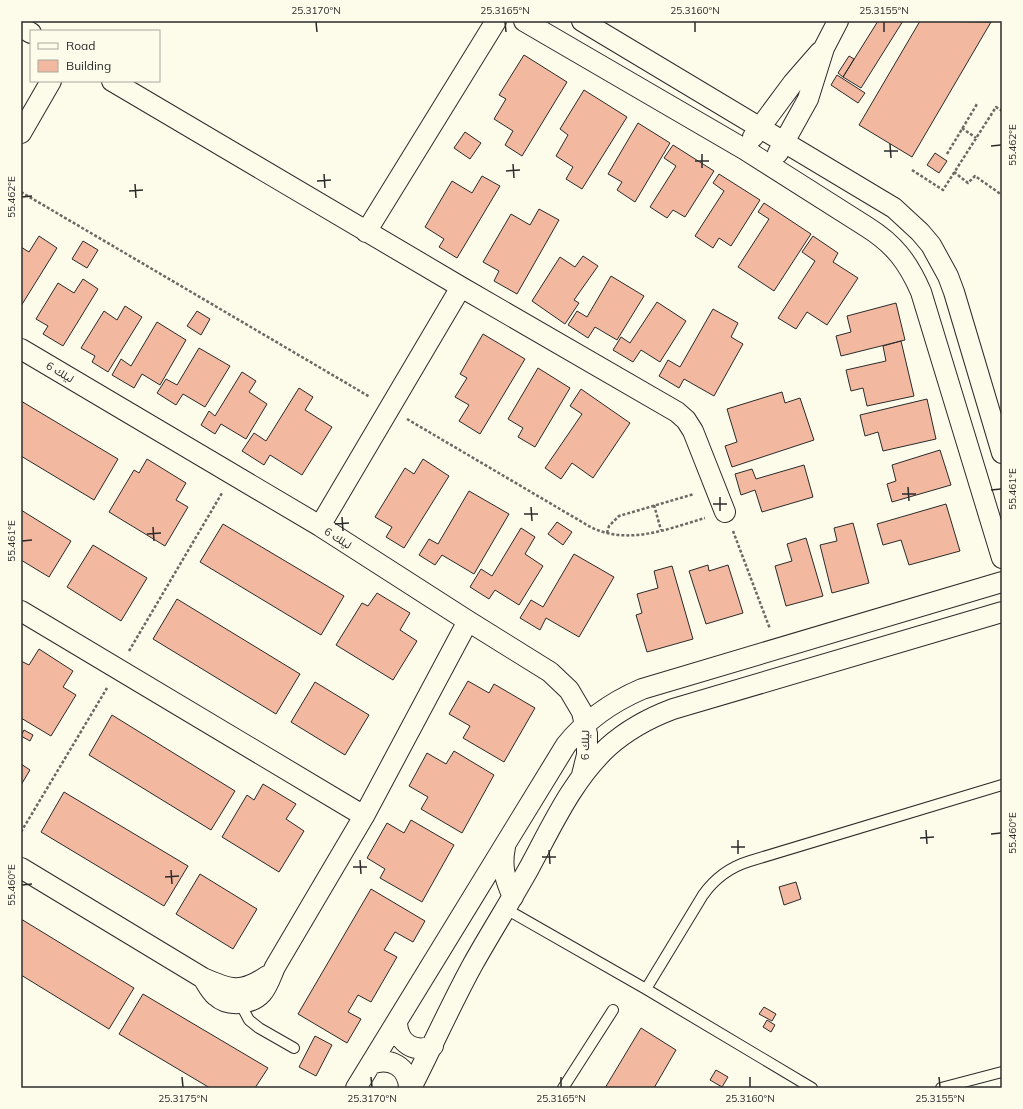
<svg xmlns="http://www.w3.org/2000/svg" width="1023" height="1109" viewBox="0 0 1023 1109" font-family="Mulish,Vazirmatn,sans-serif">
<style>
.building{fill:#f2b8a0;stroke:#2b2b2b}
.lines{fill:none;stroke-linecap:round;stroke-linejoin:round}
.service-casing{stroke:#2b2b2b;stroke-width:12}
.minor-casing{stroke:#2b2b2b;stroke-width:22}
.path{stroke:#6a6964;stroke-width:2.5;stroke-dasharray:3 2;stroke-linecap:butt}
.service{stroke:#fdfbea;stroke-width:10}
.minor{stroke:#fdfbea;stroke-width:20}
.ticks{fill:none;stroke:#2b2b2b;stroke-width:1.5}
.labels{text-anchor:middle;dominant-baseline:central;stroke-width:3;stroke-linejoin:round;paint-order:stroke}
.street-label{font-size:11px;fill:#2b2b2b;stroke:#fdfbea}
.neatline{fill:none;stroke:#2b2b2b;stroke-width:1.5}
.ticks-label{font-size:10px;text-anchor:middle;fill:#2b2b2b}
</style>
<rect width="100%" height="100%" fill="#fdfbea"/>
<!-- building -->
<path class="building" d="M878,21H903L861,88L843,77Z
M920,21L991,22L912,157L859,125Z
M524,55L567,82L522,156L505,145L513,131L494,119L506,99L499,95Z
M849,56L854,59L843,77L838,73Z
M837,75L865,93L858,103L831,85Z
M584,90L627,117L582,189L566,179L573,167L556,156L568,135L560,129Z
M638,123L670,143L635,202L617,190L622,182L608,174Z
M465,132L481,143L470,159L454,148Z
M673,145L714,171L685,217L673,210L667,218L650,207L676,166L664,158Z
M935,153L947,161L939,173L927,165Z
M719,174L760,200L731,246L719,238L713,248L695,236L724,191L713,183Z
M482,176L500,186L457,258L439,247L444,239L425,227L452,181L472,193Z
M764,203L811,234L774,291L738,267L769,219L758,212Z
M539,209L559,220L517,294L494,281L499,271L483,262L511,214L530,225Z
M39,236L57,248L21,306V247L29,252Z
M813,236L838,253L833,262L858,278L827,325L807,312L796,329L778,318L815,261L802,252Z
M83,241L98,250L87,268L72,259Z
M583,256L598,266L574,300L579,303L565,324L532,301L560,257L575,267Z
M611,276L644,296L617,340L595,327L588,338L568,325L577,311L587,317Z
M83,279L98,289L63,346L43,334L48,326L36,319L58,283L74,293Z
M657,302L686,321L660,362L641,350L633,362L613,350L621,337L630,343Z
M896,303L905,340L841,356L836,336L851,332L847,316Z
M125,306L142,317L108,372L92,362L95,356L81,348L104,311L117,320Z
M713,309L738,323L731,337L743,344L714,396L684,379L679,388L659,376L668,360L680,367Z
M197,311L210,319L201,335L187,326Z
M157,322L186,340L160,385L142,374L134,388L112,375L121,359L131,366Z
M483,334L525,359L480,434L459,421L469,405L455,397L467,378L460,374Z
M901,341L914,396L867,406L863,388L851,391L846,370L886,361L883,346Z
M199,348L230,366L205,407L183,394L176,405L157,393L166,379L177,385Z
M538,368L570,388L535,447L518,437L523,428L508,419Z
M242,372L256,381L249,392L267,404L246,439L221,424L215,434L201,425L209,411L215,416Z
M299,388L313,397L305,410L332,427L302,475L270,455L264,465L242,451L254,433L266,441Z
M581,389L630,423L593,478L572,463L561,479L545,468L582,414L570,406Z
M782,392L785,403L800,398L814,440L732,467L725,446L737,442L727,409Z
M927,399L936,439L883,451L878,432L865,436L860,415Z
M21,401L118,459L94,500L21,456Z
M940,450L951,485L892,502L887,484L896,481L892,465Z
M147,459L186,483L176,500L188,507L165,546L109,512L134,470L139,473Z
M423,459L449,476L404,548L386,537L392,527L375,517L405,468L414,474Z
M804,465L813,497L762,512L755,490L741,495L735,474L752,469L756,479Z
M469,491L509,514L474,574L442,555L435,565L419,555L429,539L438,544Z
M946,504L960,551L909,565L901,540L883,545L877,524Z
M21,510L71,541L49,577L21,560Z
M557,522L572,532L563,545L548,534Z
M853,523L869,583L832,593L820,545L837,541L834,528Z
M223,524L344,596L321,635L200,562Z
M521,528L535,537L525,554L543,566L519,605L495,590L489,599L470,587L481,569L492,576Z
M806,538L823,596L786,606L775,566L792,561L787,544Z
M93,545L147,578L121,621L67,587Z
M574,554L614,577L579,637L546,618L540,630L520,618L531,600L543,607Z
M708,565L709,571L728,565L743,613L706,624L689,571Z
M672,566L693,639L647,652L636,615L642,613L637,594L658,588L654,571Z
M377,593L410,613L400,630L417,641L393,680L336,645L362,603L368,606Z
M177,599L300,674L276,714L153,639Z
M39,649L73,671L63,687L76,695L51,736L21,718V661L29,665Z
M468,681L489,693L494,684L535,708L504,762L463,738L470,726L449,714Z
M315,682L369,715L345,755L291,722Z
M112,715L235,791L211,830L89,755Z
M24,730L33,735L30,741L21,736Z
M454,751L494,775L462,833L421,809L428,797L409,786L427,753L446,764Z
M21,764L30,770L21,785Z
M263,784L296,804L286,819L304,831L279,872L222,837L247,795L254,800Z
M64,792L188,866L164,906L41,832Z
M411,820L454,845L422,902L380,878L385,869L367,858L387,823L404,833Z
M200,874L257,909L233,949L176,914Z
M796,882L801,899L784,905L779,887Z
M371,889L425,921L413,942L395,932L384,950L397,957L371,1002L358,995L348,1012L361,1019L347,1043L298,1014Z
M21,919L134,988L109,1029L21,975Z
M143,994L268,1068L255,1088H210L119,1034Z
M764,1007L776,1014L772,1021L759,1014Z
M767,1020L775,1025L771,1032L763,1027Z
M641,1028L676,1050L654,1088H605Z
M315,1036L332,1045L316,1076L299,1067Z
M716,1070L728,1077L722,1087L710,1080Z"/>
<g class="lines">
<!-- service casing -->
<g class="service-casing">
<path id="service" d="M506,909L646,989L812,1088
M646,989L703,895C715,878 730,867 750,861L1002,785
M240,1003L249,1020L259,1028L294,1048
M563,1088L613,1010
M941,1088L1002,1072"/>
</g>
<!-- minor casing -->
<g class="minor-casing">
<path id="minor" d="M524,21L744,149L867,227C894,244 908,262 921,292L1002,558
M582,21L894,208L920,232L931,245L948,276L954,292L1002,453
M21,27L31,33
M112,81L461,287L677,412L686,420L693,431L725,512
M21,133L51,81
M753,137L793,83L820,52
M778,153L808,99L824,48L838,21
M366,232L496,21
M21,349L320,526L468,621L550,672L569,690L582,712L587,734V755L582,775
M320,526L461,287
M21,611L364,816
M505,847C501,867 505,879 513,897
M21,868L203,978C230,990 241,994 267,976
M203,978C207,984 210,991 216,996C228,1007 251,1005 262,993C268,986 271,976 275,967L364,816L468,621
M397,1024C399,1044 414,1053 433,1046
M371,1064C390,1057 408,1066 409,1088
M356,1088L566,745C586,720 612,702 642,689L1002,582
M411,1088C432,1047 451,1004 473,964C491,932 510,902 528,870C551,828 572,780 608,747C627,730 649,718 673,709L1002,612"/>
</g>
<!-- path -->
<path class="path" d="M962,128L976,138
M947,154L977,104
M912,170L943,190L996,107L1002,111
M954,172L968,183L975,176L1002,195
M21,192L370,397
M407,419L582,522C590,527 598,531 607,533C640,541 674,527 705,518
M654,505L661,530
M733,531L770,629
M607,533L609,526L619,516L694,494
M129,651L222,493
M21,832L107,688"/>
<!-- service -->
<use href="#service" class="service"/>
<!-- minor -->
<use href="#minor" class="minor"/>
</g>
<!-- ticks -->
<path class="ticks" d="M316,22L317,32M505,22L506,32M695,22V32M884,22V32M890,144L891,158M991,146L1001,145M884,151H898M702,154V168M695,161H709M513,164L514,178M506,171L520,170M324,174L325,188M317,181L331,180M135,184L136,198M129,191L143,190M22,197L32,196M908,487L909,501M991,490L1001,489M902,494H916M720,497V511M713,504H727M531,507L532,521M524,514H538M342,517L343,531M335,524L349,523M153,527L154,541M147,534L161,533M22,541L32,540M926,830L927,844M991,834L1001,833M920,838L934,837M738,840V854M731,847H745M549,850L550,864M542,857H556M360,860L361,874M353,867H367M171,870L172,884M165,877L179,876M22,885L32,884M182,1077L183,1087M371,1077L372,1087M561,1077V1087M750,1077V1087M939,1077L940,1087"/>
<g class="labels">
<!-- street labels -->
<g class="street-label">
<text transform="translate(60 372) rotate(31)">ليلك 6</text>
<text transform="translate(338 538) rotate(33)">ليلك 6</text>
<text transform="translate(585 745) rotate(-89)">ليلك 6</text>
</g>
</g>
<!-- border -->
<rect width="1023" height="1109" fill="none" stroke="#fdfbea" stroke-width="44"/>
<!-- legend -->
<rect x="30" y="30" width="130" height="52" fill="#fdfbea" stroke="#a9a89e"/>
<rect x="38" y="43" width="20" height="6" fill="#fdfbea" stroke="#a9a89e"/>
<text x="66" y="50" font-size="12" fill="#2b2b2b">Road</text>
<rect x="38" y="60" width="20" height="12" fill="#f2b8a0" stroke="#a9a89e"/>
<text x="66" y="70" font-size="12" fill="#2b2b2b">Building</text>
<rect x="22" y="22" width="979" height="1065" class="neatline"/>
<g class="ticks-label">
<text x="316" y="14">25.3170°N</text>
<text x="505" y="14">25.3165°N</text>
<text x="695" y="14">25.3160°N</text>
<text x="884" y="14">25.3155°N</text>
<text transform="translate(1012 145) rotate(-90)" y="4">55.462°E</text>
<text transform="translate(11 197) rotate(-90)" y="4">55.462°E</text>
<text transform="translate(1012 489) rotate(-90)" y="4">55.461°E</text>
<text transform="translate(11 541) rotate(-90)" y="4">55.461°E</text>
<text transform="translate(1012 833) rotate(-90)" y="4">55.460°E</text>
<text transform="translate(11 885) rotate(-90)" y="4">55.460°E</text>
<text x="183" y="1102">25.3175°N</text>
<text x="372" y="1102">25.3170°N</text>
<text x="561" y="1102">25.3165°N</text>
<text x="750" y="1102">25.3160°N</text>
<text x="940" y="1102">25.3155°N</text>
</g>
</svg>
